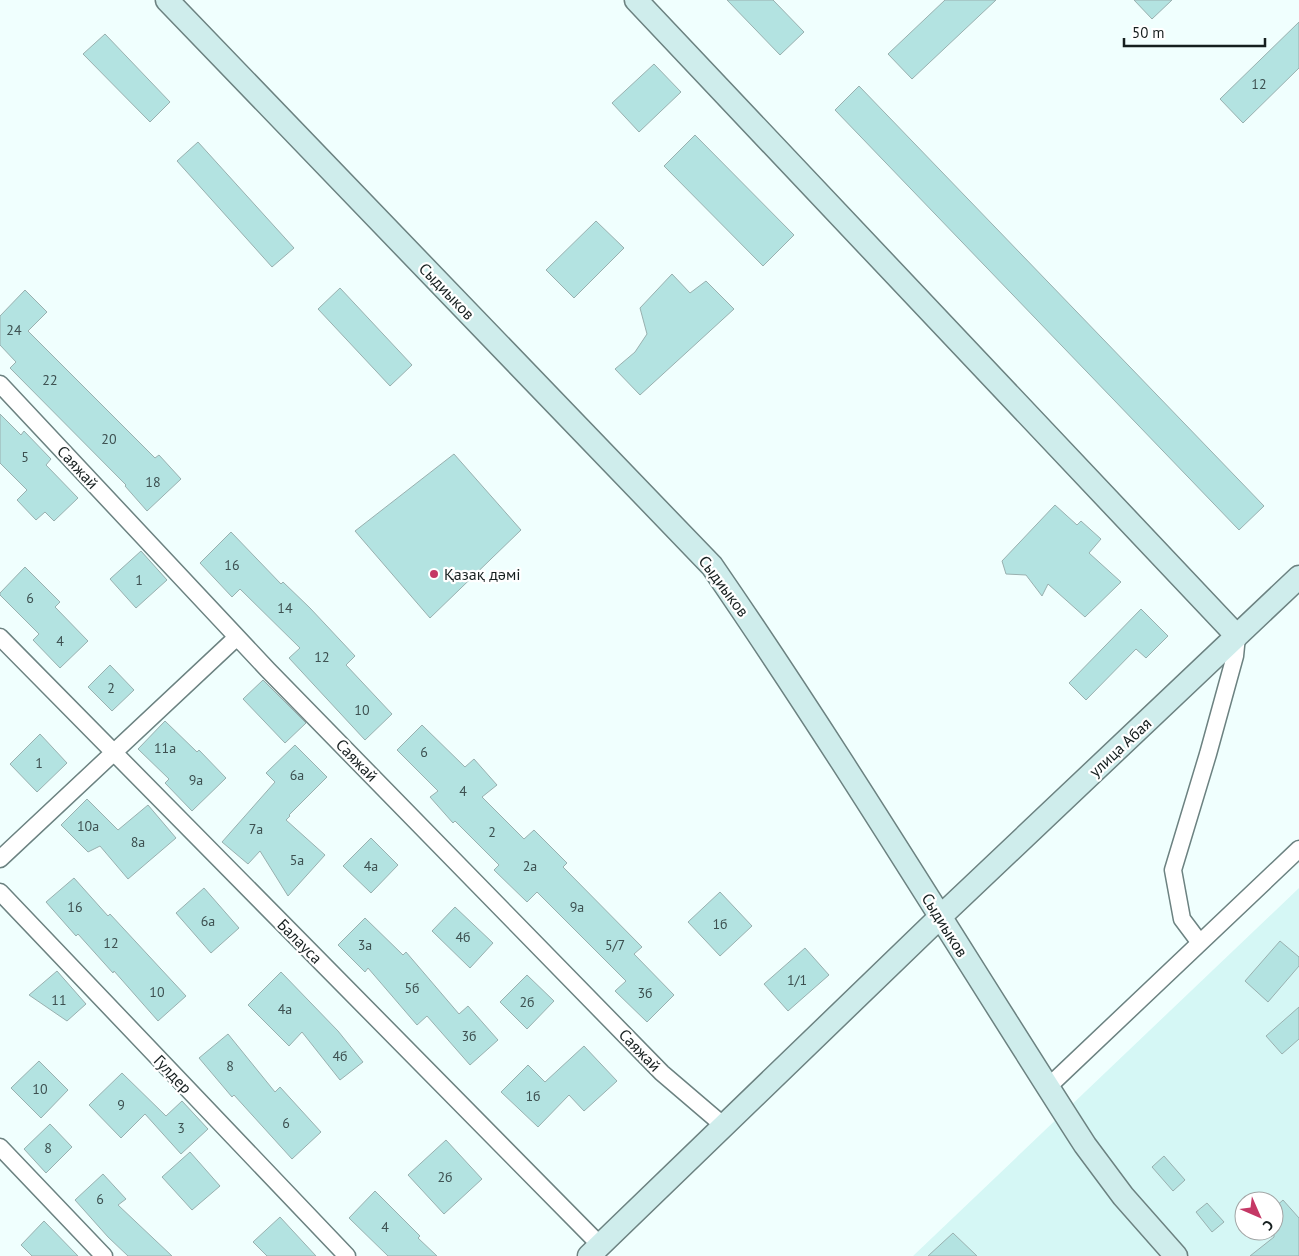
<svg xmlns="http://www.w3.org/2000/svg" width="1299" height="1256" viewBox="0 0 1299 1256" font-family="'PT Sans',sans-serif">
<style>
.built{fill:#d5f7f5;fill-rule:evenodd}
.building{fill:#b3e3e1;stroke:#99b0af}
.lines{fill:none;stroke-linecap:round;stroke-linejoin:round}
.street-casing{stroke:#6c8281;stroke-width:19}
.secondary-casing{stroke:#6c8281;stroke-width:25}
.street{stroke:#fff;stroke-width:16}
.secondary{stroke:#cfedec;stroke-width:22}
.poi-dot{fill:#c53865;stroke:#fff;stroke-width:2}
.labels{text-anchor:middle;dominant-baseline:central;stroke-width:4.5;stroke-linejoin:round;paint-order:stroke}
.number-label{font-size:14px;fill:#3d5050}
.street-label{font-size:16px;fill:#161f1f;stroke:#fff}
.poi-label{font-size:16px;fill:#161f1f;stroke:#fff;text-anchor:start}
</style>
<rect width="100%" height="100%" fill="#f0fffe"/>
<!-- built -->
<path class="built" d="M1299,888V1256H913ZM1244,1201H1274V1231H1244Z"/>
<!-- building -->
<path class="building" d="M727,0H773L804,32L780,55Z
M945,0H996L912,79L888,54Z
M1134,0H1172L1152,19Z
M1299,22V68L1243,123L1220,99Z
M105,34L170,102L150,122L83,54Z
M654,64L681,92L639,132L612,103Z
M859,86L1264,506L1239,530L835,110Z
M695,135L794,235L763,266L664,166Z
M198,142L294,248L272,267L177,161Z
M596,221L624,248L574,298L546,270Z
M672,274L690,293L706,281L734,309L640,395L615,369L635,352L647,334L640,308Z
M340,288L412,365L390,386L318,309Z
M25,290L47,312L28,331L155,458L159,455L181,479L147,511L125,486L126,485L10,368L16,362L0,345V316Z
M0,414L21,435L24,431L51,459L46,465L78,498L54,521L45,512L36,520L17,500L27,490L0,463Z
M454,454L521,530L430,618L355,531Z
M1055,505L1077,525L1081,521L1101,539L1089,553L1121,582L1085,617L1048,584L1042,596L1026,575L1006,574L1002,561Z
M231,532L281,584L283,582L310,608L355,656L346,665L392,714L365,740L289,658L300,648L240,589L232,597L200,563Z
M141,551L167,580L136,608L110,579Z
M25,567L60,602L55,607L88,641L60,668L33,640L39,634L0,595V593Z
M1141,609L1168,636L1146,658L1136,649L1086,700L1069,683Z
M110,665L134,690L112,711L88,687Z
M263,680L306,723L285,743L243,699Z
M165,721L197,752L199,750L226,778L192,811L165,783L169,779L138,749Z
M422,725L465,767L474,759L497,785L482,797L524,839L534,830L567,863L563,867L642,947L634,954L674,995L647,1022L615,991L626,981L537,892L527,902L494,870L499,865L455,821L453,823L430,797L438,791L397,750Z
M40,734L67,763L37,792L10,764Z
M295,745L327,777L289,815L290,816L286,820L325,855L288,896L260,851L248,864L222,842L275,782L266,773Z
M87,799L118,830L148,805L176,838L128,879L100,846L88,852L61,825Z
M371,838L398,865L371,893L343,866Z
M74,878L108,916L110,914L186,996L158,1021L114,971L113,973L78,934L76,936L46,902Z
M204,888L239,928L211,953L176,913Z
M720,892L752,926L720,956L688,922Z
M455,907L493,943L470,968L432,931Z
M365,918L403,955L406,952L459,1014L468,1006L498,1040L470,1065L427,1016L417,1025L368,968L365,972L338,945Z
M1280,941L1299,957V966L1268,1002L1245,981Z
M805,948L829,975L788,1011L764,984Z
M57,971L86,1004L67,1021L29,995Z
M281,972L338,1031L363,1062L340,1080L302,1032L289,1046L248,1005Z
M527,975L554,1001L527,1029L500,1002Z
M1299,1007V1039L1282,1054L1266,1036Z
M228,1034L275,1092L280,1087L321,1132L292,1159L234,1095L232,1097L199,1058Z
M584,1046L617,1081L584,1111L569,1095L538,1127L501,1092L528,1065L545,1082Z
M39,1061L68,1090L41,1118L11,1088Z
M122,1073L166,1116L182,1101L208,1129L181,1154L145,1114L121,1138L89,1105Z
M50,1124L72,1147L46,1173L24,1149Z
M446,1140L482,1179L444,1214L408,1175Z
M190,1152L220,1186L192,1210L162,1177Z
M1164,1156L1185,1180L1173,1191L1152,1167Z
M103,1174L126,1199L118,1205L172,1256H128L108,1237L75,1200Z
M375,1191L420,1236L418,1238L437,1256H388L349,1218Z
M1283,1200L1299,1218V1256H1250L1274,1237V1208Z
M1207,1203L1224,1222L1212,1232L1196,1212Z
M280,1217L316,1256H267L253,1242Z
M44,1221L78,1256H32L21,1245Z
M953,1233L977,1256H928Z"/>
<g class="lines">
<!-- street casing -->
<g class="street-casing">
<path id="street" d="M0,384L268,670L662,1073L724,1126
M0,637L600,1245
M0,859L237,637
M0,892L347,1256
M1200,943L1182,919L1173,870L1208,754L1235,656L1237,636
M1048,1087L1299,849
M0,1147L104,1256"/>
</g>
<!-- secondary casing -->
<g class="secondary-casing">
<path id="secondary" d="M167,0L712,566C842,755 961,952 1085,1145L1123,1196L1176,1256
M636,0L1237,636
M589,1256L940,917L1299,577"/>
</g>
<!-- street -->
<use href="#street" class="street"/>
<!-- secondary -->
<use href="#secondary" class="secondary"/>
</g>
<!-- markers -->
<circle class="poi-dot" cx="434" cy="574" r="5"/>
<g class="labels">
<!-- number labels -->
<g class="number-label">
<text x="1259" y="84">12</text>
<text x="14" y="330">24</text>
<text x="50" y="380">22</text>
<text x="109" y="439">20</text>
<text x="25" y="457">5</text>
<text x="153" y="482">18</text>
<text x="232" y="565">16</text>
<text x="139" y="580">1</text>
<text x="30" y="598">6</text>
<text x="285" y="608">14</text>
<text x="60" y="641">4</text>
<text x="322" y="657">12</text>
<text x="111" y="688">2</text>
<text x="362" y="710">10</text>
<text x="165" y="748">11а</text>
<text x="424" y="752">6</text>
<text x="39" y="763">1</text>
<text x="297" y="775">6а</text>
<text x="196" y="780">9а</text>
<text x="463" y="791">4</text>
<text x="88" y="826">10а</text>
<text x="256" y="829">7а</text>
<text x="492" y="832">2</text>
<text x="138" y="842">8а</text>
<text x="297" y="860">5а</text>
<text x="371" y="866">4а</text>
<text x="530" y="866">2а</text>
<text x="75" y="907">16</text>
<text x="577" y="907">9а</text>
<text x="208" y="921">6а</text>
<text x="720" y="924">1б</text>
<text x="463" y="937">4б</text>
<text x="111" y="943">12</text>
<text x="365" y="945">3а</text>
<text x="615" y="945">5/7</text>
<text x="797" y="980">1/1</text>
<text x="412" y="988">5б</text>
<text x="157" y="992">10</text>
<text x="645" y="993">3б</text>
<text x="59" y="1000">11</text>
<text x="527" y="1002">2б</text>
<text x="285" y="1009">4а</text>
<text x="469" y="1036">3б</text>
<text x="340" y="1056">4б</text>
<text x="230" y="1066">8</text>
<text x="40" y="1089">10</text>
<text x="533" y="1096">1б</text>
<text x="121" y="1105">9</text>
<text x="286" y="1123">6</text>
<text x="181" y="1128">3</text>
<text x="48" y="1148">8</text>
<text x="445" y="1177">2б</text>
<text x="100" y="1199">6</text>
<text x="385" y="1227">4</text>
</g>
<!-- street labels -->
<g class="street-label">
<text transform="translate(447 291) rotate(46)">Сыдиыков</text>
<text transform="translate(78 467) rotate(47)">Саяжай</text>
<text transform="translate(724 586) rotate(53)">Сыдиыков</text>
<text transform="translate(1120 747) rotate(-43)">улица Абая</text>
<text transform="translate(357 760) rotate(46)">Саяжай</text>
<text transform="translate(945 925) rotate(58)">Сыдиыков</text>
<text transform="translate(300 941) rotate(45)">Балауса</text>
<text transform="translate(640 1050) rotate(46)">Саяжай</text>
<text transform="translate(173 1074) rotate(46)">Гулдер</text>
</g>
<!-- poi labels -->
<g class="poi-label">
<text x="444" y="574">Қазақ дәмі</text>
</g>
</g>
<!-- north arrow -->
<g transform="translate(1259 1216) rotate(135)"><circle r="24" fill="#ffffff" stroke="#a2a5a5"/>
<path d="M0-4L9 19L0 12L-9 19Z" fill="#c53865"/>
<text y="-8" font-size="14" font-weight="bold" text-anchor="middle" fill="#161f1f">С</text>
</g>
<!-- scale -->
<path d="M1124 38v8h141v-8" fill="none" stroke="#161f1f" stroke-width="2.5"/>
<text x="1132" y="38" font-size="15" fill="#161f1f" stroke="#ffffff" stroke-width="4" paint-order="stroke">50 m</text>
</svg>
